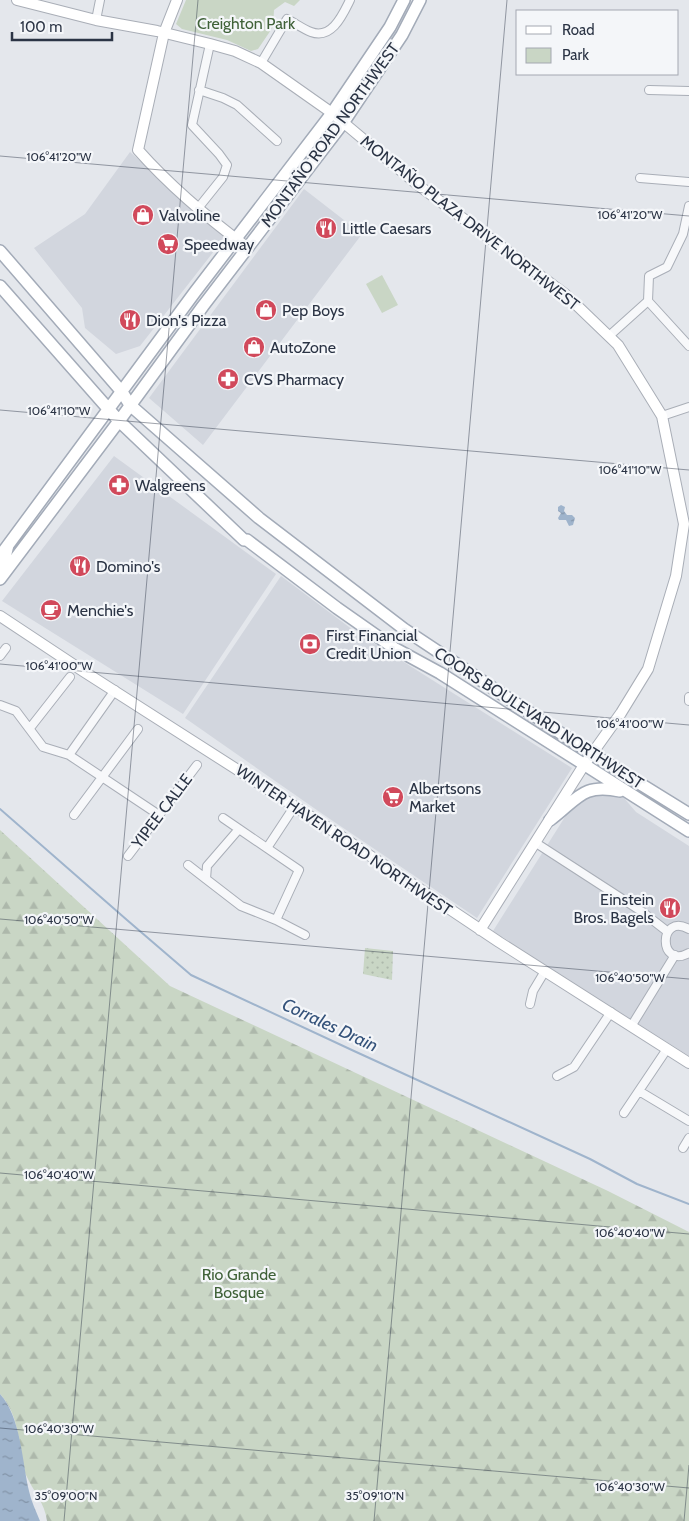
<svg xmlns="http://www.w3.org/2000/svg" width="689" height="1521" viewBox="0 0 689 1521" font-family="Cabin,sans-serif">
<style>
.built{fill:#d2d6de}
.grass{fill:url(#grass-dots)}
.forest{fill:url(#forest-firs)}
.park{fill:#c9d6c5}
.water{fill:url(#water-ripples)}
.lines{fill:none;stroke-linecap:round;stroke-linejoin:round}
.stream{stroke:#9fb4cc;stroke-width:2}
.street-casing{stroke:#a9aeb7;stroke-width:10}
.secondary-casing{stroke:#a9aeb7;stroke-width:12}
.primary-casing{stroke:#a3abb8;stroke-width:14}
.street{stroke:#f7f8fa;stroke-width:8}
.secondary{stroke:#fff;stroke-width:10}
.primary{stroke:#fff;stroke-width:11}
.ticks{fill:none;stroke:#2b3445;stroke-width:1;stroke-opacity:0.45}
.labels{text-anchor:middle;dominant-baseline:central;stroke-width:4.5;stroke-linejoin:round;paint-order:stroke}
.park-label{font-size:16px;fill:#3f6138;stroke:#f4f6f9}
.street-label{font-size:16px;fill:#2b3445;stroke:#f4f6f9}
.poi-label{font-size:16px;fill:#2b3445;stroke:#f4f6f9;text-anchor:start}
.water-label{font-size:18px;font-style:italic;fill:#34527a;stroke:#f4f6f9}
.ticks-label{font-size:12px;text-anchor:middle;fill:#2b3445;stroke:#f4f6f9;stroke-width:4.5;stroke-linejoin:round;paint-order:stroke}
</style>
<defs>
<pattern id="grass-dots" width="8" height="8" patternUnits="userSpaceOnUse" patternTransform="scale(1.25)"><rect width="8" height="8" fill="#c9d6c5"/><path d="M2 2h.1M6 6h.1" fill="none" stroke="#adb8ab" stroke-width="1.8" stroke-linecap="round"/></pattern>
<pattern id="forest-firs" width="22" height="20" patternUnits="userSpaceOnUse" patternTransform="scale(1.25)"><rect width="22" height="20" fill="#c9d6c5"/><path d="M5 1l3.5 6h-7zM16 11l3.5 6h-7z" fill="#adb8ab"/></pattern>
<pattern id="water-ripples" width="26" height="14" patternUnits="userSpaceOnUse" patternTransform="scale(1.25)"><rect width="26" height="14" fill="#9fb4cc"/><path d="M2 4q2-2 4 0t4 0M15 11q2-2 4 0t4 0" fill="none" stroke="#8293a7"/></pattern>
</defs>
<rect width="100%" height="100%" fill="#e4e7ec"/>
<!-- built -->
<path class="built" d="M130,152L225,237L140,346L116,354L85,328L82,308L34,248L85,214Z
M304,189L362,234L203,445L149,398Z
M114,456L276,574L183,714L2,601Z
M281,576L353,630L572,768L477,918L324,815L185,718Z
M612,792L624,798L636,812L689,846V1056L493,931L575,801L583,796Z"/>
<!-- grass -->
<path class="grass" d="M365,948L393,951L392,980L363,974Z"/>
<!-- forest -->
<path class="forest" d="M0,830L170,986L608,1191L689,1232V1521H47C45,1503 33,1491 26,1475C23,1470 23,1462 22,1456C18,1434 16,1411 0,1394Z"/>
<!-- park -->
<path class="park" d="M186,0H300L294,6L285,2L274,10L273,27L258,49L251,51L227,40L182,29L176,24Z
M382,275L398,305L382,313L366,284Z"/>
<!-- water -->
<path class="water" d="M561,505L565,507L564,511L567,515H572L575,518L573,525L569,526L566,520H559L558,518L561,513L558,511V507Z
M0,1394C21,1417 22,1461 29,1491C31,1501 36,1511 40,1521H0Z"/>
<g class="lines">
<!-- stream -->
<path class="stream" d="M0,809L127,920L191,975L354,1051L590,1159L637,1184L689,1204"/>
<!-- street casing -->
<g class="street-casing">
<path id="street" d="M96,20L100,0
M261,63L287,19C295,23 303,29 311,32C332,40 343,14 350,0
M199,90L223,98L237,105L277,141
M649,90L689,91
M640,178L689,182
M199,207L223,177L227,165L219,154L192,125L210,44
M648,301L689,346
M609,336L648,301L649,276L667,267L683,234L689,206
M662,416L689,407
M0,656L6,648
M689,697V701
M0,705L16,711L43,747L69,755L159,815
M30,728L70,677
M69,755L115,690
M74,815L138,729
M223,818L299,870L276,920L241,906L206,879L207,866L239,829
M536,843L641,911L668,932
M267,848L294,807
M128,856L197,765
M188,865L206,879
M276,920L305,935
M689,929C658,912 658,970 689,953
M530,1004L533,991L545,971
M632,1025L675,955
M557,1076L574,1067L611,1012
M639,1091L689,1121
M624,1113L667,1049
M683,1148L689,1138"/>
</g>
<!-- secondary casing -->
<g class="secondary-casing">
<path id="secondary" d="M17,0L96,20L157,31L210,44L235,51L261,63L332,113L418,185L565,294L618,345L662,416L684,524L676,576L648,669L621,713L584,765L480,930
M177,0L164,33L138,150C170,186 209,219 248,248
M0,566L5,560L8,547
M0,616L83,671L330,829L499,942L689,1063"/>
</g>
<!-- primary casing -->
<g class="primary-casing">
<path id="primary" d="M0,251L122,392L130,405L259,518L404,629L592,754L689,814
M0,286L119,421L244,540H247L337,608L394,648L440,673L689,831
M0,556L195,292L332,113L390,27L404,0
M0,579L119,421L203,306L343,123L402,35L420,0
M550,820C578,799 582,783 620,791"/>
</g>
<!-- street -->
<use href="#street" class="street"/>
<!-- secondary -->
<use href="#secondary" class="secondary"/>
<!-- primary -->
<use href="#primary" class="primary"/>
</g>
<!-- ticks -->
<path class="ticks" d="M0,156L689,216M0,410L689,470M0,664L689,725M0,919L689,979M0,1173L689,1234M0,1428L689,1488M64,1521L198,0M374,1521L507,0M684,1521L689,1465"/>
<!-- icons -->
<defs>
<g id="shop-disc" transform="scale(1.125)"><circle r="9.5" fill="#d1495b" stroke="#f4f6f9"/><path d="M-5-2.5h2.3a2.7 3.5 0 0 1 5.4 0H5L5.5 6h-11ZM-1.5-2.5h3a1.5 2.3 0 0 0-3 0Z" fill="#fff"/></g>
<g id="restaurant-disc" transform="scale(1.125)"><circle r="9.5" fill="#d1495b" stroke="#f4f6f9"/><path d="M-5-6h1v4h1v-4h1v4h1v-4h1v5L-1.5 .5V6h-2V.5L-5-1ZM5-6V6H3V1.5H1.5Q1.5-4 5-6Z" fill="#fff"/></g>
<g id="supermarket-disc" transform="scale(1.125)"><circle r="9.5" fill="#d1495b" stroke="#f4f6f9"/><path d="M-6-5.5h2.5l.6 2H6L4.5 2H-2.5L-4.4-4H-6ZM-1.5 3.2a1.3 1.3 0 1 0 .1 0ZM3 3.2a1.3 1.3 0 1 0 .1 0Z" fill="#fff"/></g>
<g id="pharmacy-disc" transform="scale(1.125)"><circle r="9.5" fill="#d1495b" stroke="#f4f6f9"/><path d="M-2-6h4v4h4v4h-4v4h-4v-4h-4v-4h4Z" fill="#fff"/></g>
<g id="cafe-disc" transform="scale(1.125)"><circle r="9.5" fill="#d1495b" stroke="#f4f6f9"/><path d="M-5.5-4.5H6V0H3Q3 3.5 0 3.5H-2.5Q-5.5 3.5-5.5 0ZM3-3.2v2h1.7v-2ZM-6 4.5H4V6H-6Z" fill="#fff"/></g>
<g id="bank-disc" transform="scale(1.125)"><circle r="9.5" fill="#d1495b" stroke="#f4f6f9"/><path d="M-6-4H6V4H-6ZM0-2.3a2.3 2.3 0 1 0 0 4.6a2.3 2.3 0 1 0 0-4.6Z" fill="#fff"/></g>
</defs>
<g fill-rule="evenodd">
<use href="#shop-disc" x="143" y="215"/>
<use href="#restaurant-disc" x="326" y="228"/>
<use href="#supermarket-disc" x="168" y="244"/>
<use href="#shop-disc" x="266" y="310"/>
<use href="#restaurant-disc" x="130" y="320"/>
<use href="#shop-disc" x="254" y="347"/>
<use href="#pharmacy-disc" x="228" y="379"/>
<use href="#pharmacy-disc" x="119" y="485"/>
<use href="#restaurant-disc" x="80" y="566"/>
<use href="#cafe-disc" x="51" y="610"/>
<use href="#bank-disc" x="310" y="644"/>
<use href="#supermarket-disc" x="393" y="797"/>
<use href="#restaurant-disc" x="670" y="908"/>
</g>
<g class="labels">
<!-- park labels -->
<g class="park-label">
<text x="246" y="23">Creighton Park</text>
<text x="239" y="1274">Rio Grande<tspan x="239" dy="18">Bosque</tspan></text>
</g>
<!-- street labels -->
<g class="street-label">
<text transform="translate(330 135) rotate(-54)">MONTAÑO ROAD NORTHWEST</text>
<text transform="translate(470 223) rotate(38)">MONTAÑO PLAZA DRIVE NORTHWEST</text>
<text transform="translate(539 718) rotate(33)">COORS BOULEVARD NORTHWEST</text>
<text transform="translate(162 811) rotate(-53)">YIPEE CALLE</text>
<text transform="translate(344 840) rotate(34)">WINTER HAVEN ROAD NORTHWEST</text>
</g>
<!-- poi labels -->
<g class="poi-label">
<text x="159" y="215">Valvoline</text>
<text x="342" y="228">Little Caesars</text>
<text x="184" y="244">Speedway</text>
<text x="282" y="310">Pep Boys</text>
<text x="146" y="320">Dion's Pizza</text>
<text x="270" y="347">AutoZone</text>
<text x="244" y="379">CVS Pharmacy</text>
<text x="135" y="485">Walgreens</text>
<text x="96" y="566">Domino's</text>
<text x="67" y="610">Menchie's</text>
<text x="326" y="635">First Financial<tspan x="326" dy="18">Credit Union</tspan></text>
<text x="409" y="788">Albertsons<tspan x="409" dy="18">Market</tspan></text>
<text x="654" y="899" text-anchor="end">Einstein<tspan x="654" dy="18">Bros. Bagels</tspan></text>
</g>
<!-- water labels -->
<g class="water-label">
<text transform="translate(330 1025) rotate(25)">Corrales Drain</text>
</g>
</g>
<g class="ticks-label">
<text x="59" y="161">106°41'20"W</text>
<text x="630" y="219">106°41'20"W</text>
<text x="59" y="415">106°41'10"W</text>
<text x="630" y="474">106°41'10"W</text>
<text x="59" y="670">106°41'00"W</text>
<text x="630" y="728">106°41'00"W</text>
<text x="59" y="924">106°40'50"W</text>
<text x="630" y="982">106°40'50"W</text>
<text x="59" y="1179">106°40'40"W</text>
<text x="630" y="1237">106°40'40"W</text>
<text x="59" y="1433">106°40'30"W</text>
<text x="630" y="1491">106°40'30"W</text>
<text x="66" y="1500">35°09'00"N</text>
<text x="375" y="1500">35°09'10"N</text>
</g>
<!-- legend -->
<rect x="516" y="10" width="162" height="65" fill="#f4f6f9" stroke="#a4a8b1"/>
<rect x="526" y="26" width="25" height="8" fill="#ffffff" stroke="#a4a8b1"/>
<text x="562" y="35" font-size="15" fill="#2b3445">Road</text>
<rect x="526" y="48" width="25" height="15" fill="#c9d6c5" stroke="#a4a8b1"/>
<text x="562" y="60" font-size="15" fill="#2b3445">Park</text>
<!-- scale -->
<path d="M12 32v8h100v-8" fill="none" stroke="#2b3445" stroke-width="2.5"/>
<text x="20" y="32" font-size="15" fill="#2b3445" stroke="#f4f6f9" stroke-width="4" paint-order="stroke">100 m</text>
</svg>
